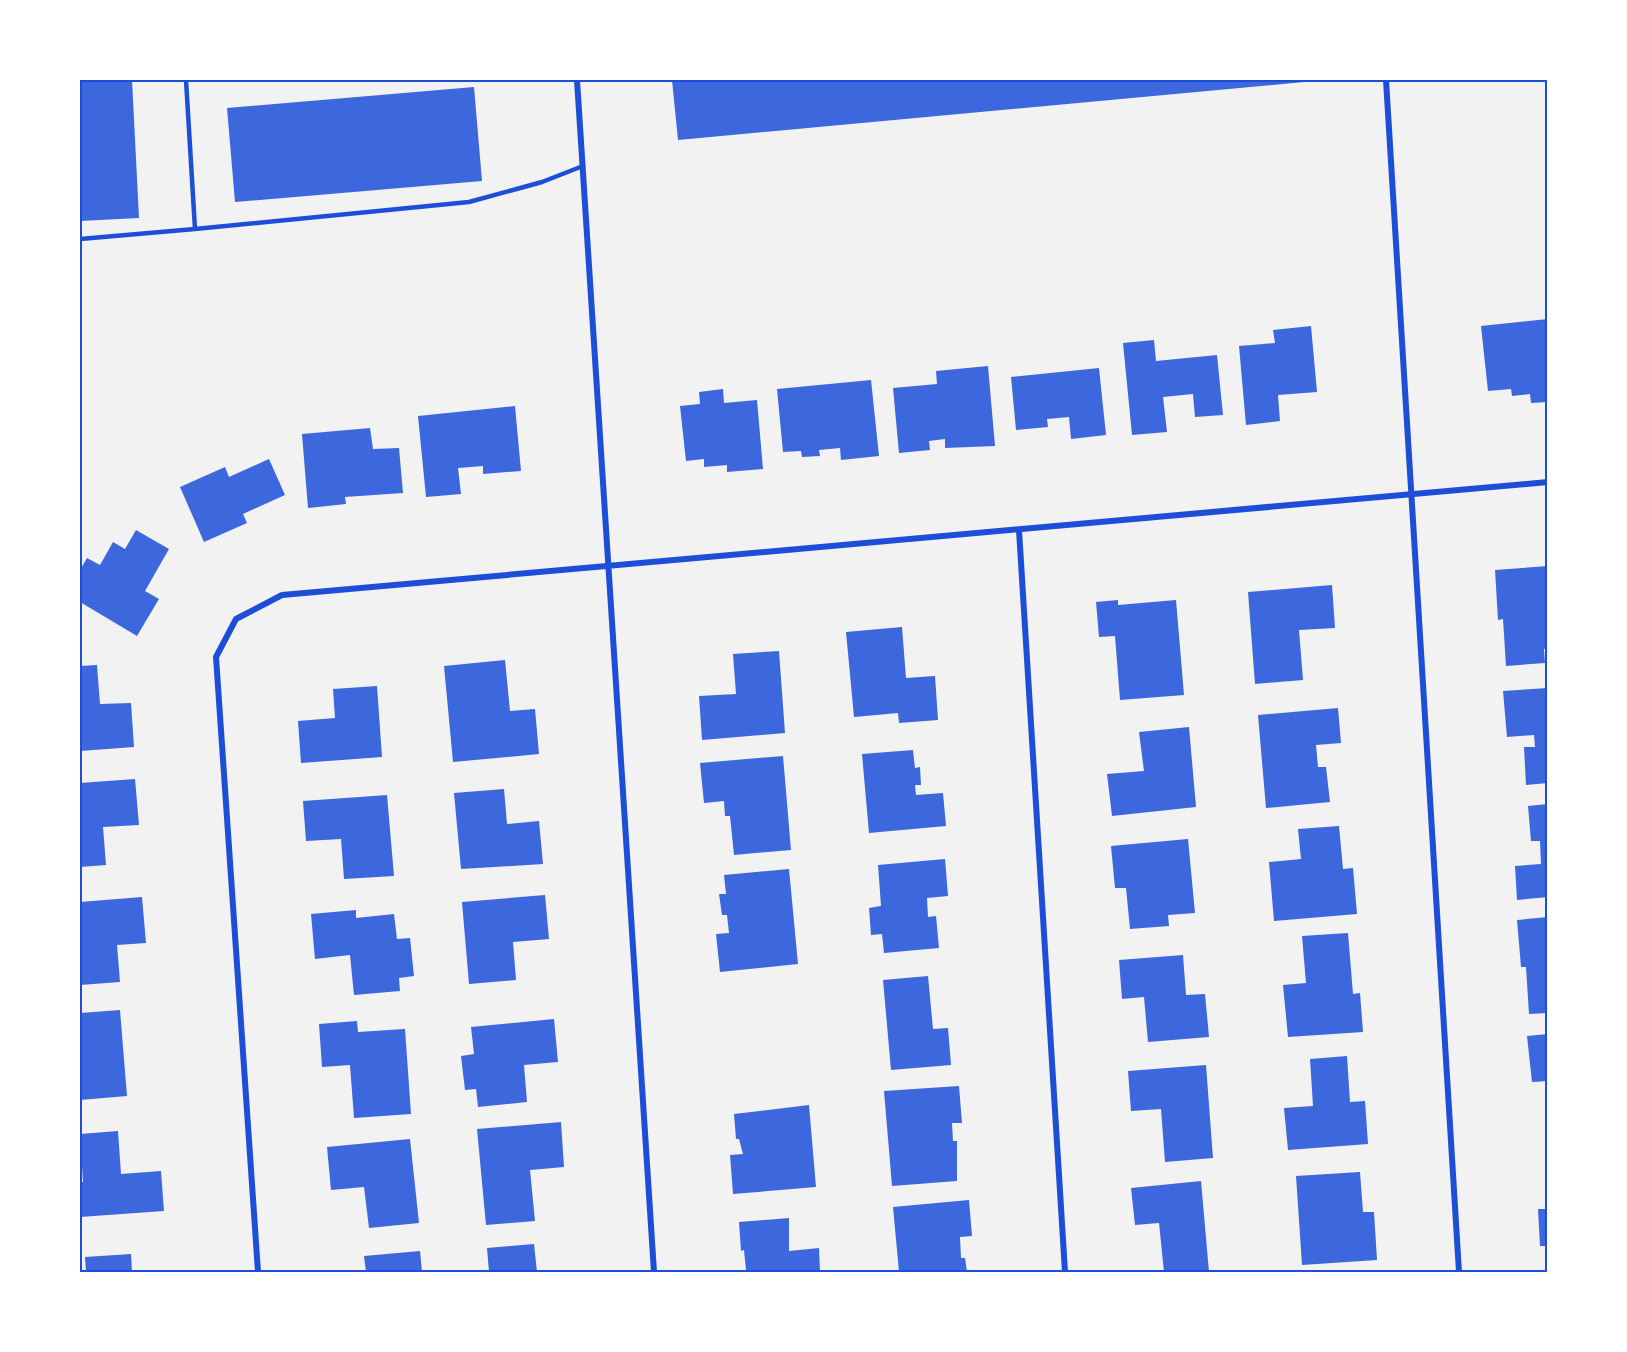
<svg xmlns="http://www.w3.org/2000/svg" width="1627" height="1352" viewBox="0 0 1627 1352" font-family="'Public Sans',sans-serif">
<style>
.building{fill:#3d67dc}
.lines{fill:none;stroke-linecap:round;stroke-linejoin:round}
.service{stroke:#1d4ed8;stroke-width:4.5}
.minor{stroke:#1d4ed8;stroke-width:6}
.neatline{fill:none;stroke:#1d4ed8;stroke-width:2}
</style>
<rect width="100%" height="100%" fill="#f2f2f2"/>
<!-- building -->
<path class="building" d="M80,80H132L139,218L80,221Z
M672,80H1304V82L678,140Z
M474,87L482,181L235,202L227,108Z
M1548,319V402L1531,403L1530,394L1512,396L1511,389L1488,391L1481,326Z
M1311,326L1317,392L1278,395L1280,421L1246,425L1239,346L1275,343L1273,330Z
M1154,340L1156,361L1217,355L1223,415L1195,417L1193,394L1163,397L1167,432L1132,435L1123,343Z
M988,366L995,446L945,448V439L929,441L930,450L899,453L893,388L937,384L936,371Z
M1099,368L1106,435L1071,439L1069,417L1047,419L1048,427L1016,430L1011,377Z
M871,380L879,456L841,460L840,448L819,450L820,456L802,457L801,451L783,452L777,389Z
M723,389L724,403L757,400L763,469L727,472V465L704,467V459L686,461L680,406L700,404L699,392Z
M515,406L521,471L483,474V466L458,468L461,494L426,497L418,416Z
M370,428L373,449L399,448L403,493L345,497L346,504L308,508L302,434Z
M269,459L285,495L243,514L247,523L204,542L180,487L225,467L229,477Z
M136,530L169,549L145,591L159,599L137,636L80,602V570L87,558L100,565L113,542L125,549Z
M1548,566V648L1544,649L1545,663L1506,666L1503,619L1498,620L1495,570Z
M1332,585L1335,628L1299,630L1303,680L1255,684L1248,592Z
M1118,600V605L1176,600L1184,695L1120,700L1115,636L1099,637L1096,602Z
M902,627L906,678L935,676L938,720L899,723L898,713L854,717L846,632Z
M779,651L785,733L702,740L699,696L736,694L733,654Z
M505,660L510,711L535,709L539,754L453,762L444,666Z
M97,665L100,704L131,703L134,747L80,751V666Z
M377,686L382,757L301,763L298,721L335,718L333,689Z
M1548,688V783L1526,785L1524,747H1535L1534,735L1507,737L1503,691Z
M1338,708L1341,743L1316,745L1318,767H1326L1330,802L1266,808L1258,715Z
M1189,727L1196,807L1112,816L1107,774L1144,771L1139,732Z
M913,750L915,768L920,767L921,785H915L916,795L943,793L946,826L869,833L862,754Z
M783,756L791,850L734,855L730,816H725L724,801L704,803L700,763Z
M135,779L139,825L103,827L106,865L80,867V783Z
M504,789L507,824L539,821L543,864L461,869L454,793Z
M387,795L394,876L344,879L341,839L306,841L303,801Z
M1548,804V897L1517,900L1515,866L1541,864L1540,841H1531L1528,806Z
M1339,826L1343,869L1353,868L1357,914L1274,921L1269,862L1301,859L1298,829Z
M1188,839L1195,913L1168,915L1169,926L1130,929L1126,888H1115L1111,846Z
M945,859L948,896L927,898L928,917L936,916L939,948L884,953L882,934L871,935L869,908L881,906L878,865Z
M789,869L798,964L720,972L716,934L729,933L727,915H722L719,894H726L724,875Z
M545,895L549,939L513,942L516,980L469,984L462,902Z
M142,897L146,943L117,945L120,982L80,985V902Z
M356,910V918L394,914L397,939L410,938L414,976L399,978L400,991L354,995L350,955L315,959L311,914Z
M1548,917V1013L1529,1014L1526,967H1521L1517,920Z
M1348,933L1353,994L1360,993L1363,1032L1288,1037L1283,985L1306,983L1302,936Z
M1183,955L1186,995L1205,994L1209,1037L1148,1042L1144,997L1122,999L1119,960Z
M928,976L933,1029L948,1028L951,1065L891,1070L883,980Z
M120,1010L127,1096L80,1100V1013Z
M554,1019L558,1062L524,1065L527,1102L478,1107L476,1089L465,1090L461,1056L474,1054L471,1027Z
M357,1021L358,1032L405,1029L411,1114L354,1118L350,1065L322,1067L319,1024Z
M1548,1034V1081L1532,1082L1527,1036Z
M1347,1056L1350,1102L1365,1101L1368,1144L1288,1150L1284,1108L1313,1106L1310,1059Z
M1206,1065L1213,1158L1165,1162L1161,1109L1131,1111L1128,1071Z
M959,1086L962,1123H952L953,1141H957V1181L892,1186L884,1091Z
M809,1105L816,1187L733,1194L730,1155L743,1154L739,1139H736L734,1114Z
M561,1122L564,1167L530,1170L535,1221L486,1225L477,1129Z
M118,1131L121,1174L161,1171L164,1211L80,1217V1182H83L80,1134Z
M410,1139L419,1223L369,1228L364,1187L331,1190L327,1147Z
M1360,1172L1363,1212H1374L1377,1260L1302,1265L1296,1176Z
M1201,1181L1209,1272H1164L1159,1223L1135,1225L1131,1188Z
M969,1200L972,1236L960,1237L961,1258H965L967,1272H899L893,1207Z
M1538,1209H1548V1246H1540Z
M789,1218V1251L819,1248L820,1272H738L746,1270L744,1250L741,1251L739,1222Z
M534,1244L537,1272H489L487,1248Z
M420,1251L422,1272H366L364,1256Z
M131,1254L132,1272H86L85,1257Z"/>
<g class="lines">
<!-- service -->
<path class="service" d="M186,80L195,229L469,202L542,182L583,166
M80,239L195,229"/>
<!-- minor -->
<path class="minor" d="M577,80L654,1272
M1386,80L1459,1272
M1019,530L1065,1272
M258,1272L216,657L236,619L282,595L1548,482"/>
</g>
<!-- border -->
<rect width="1627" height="1352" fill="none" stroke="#ffffff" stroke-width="162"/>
<rect x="81" y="81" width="1465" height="1190" class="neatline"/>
</svg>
